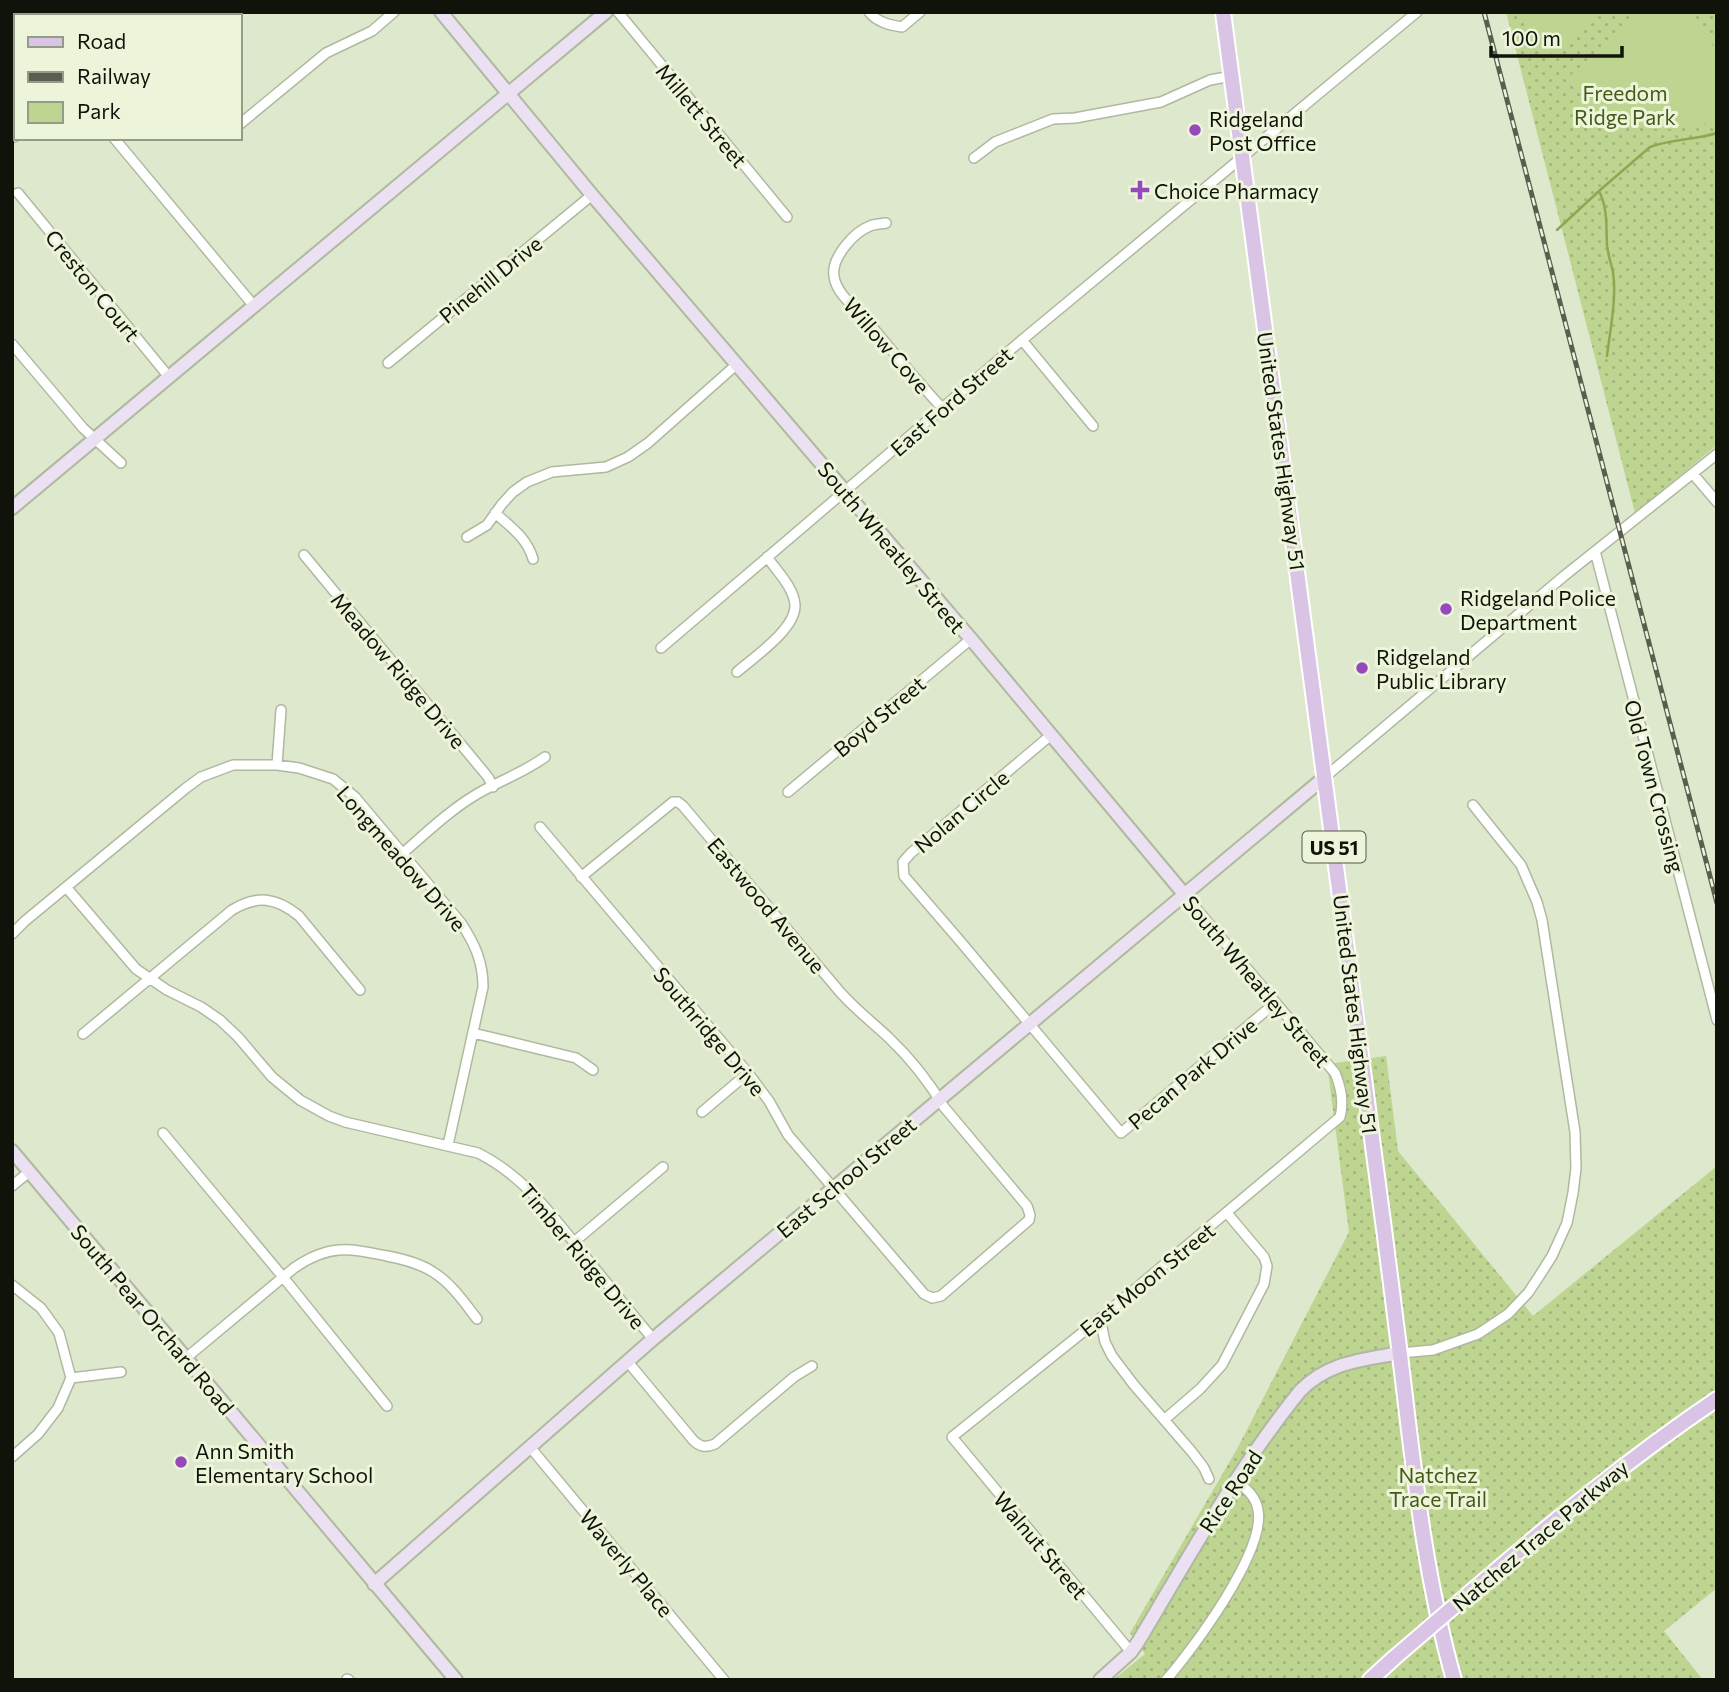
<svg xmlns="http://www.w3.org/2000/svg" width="1729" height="1692" viewBox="0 0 1729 1692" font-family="Commissioner,sans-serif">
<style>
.green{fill:url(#green-dots)}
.pitch{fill:#bed491}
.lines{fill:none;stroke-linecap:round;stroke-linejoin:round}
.stream{stroke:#8ea850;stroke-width:2.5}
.street-casing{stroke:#afb99f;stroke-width:12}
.secondary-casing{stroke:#afb99f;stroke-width:16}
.primary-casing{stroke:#fff;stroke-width:18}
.street{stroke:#fff;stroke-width:9}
.secondary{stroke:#ece1f3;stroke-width:12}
.primary{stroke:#dac4e6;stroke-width:14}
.rail-casing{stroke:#595f50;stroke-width:5}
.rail{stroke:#ecf5da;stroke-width:2.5;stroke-dasharray:8;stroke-linecap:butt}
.primary-bridge-casing{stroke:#fff;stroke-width:18;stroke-linecap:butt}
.primary-bridge{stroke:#dac4e6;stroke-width:14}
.poi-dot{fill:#9549ba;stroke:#ecf5da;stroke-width:2.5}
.labels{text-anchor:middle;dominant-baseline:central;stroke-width:6;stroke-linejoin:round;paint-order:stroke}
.shield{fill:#ecf5da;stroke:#525748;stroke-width:2}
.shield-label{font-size:19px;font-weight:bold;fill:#10130a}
.park-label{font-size:21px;fill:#475819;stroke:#ecf5da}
.street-label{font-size:21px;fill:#10130a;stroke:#ecf5da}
.poi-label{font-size:21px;fill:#10130a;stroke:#ecf5da;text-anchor:start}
</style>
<defs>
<pattern id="green-dots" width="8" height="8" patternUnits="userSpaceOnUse" patternTransform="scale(1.75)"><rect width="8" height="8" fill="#bed491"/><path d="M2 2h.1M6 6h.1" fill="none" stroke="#a2b57c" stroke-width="1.8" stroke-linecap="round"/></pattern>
</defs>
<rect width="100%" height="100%" fill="#dee8cd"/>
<!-- green -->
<path class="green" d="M1506,12H1717V445L1635,513Z
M1386,1056L1398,1151L1533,1316L1717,1166V1588L1664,1631L1703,1680H1113L1145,1654L1130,1633L1237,1449L1349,1232L1327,1064Z"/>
<!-- pitch -->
<path class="pitch" d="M1521,12H1600L1548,56L1531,33Z
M1645,12H1684L1717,51V119C1674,136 1625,133 1589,102C1581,95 1574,86 1567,78Z"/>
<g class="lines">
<!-- stream -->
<path class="stream" d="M1599,191L1650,147C1672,139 1695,140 1717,133
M1557,230L1599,191C1608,209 1606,226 1607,245C1608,255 1611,263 1613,272C1617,298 1610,330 1607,356"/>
<!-- street casing -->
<g class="street-casing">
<path id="street" d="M618,12L787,217
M869,12C877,22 889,25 902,27L920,12
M162,16L166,12
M240,124L326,53L372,31L394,12
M12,138L16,136
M114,138L254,306
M974,158L995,142L1053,119L1075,118L1161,102L1210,80L1232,76
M18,193L169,377
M886,223C881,224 875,224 870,226C854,232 831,258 834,276C836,295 858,309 869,323C893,352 917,381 943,409
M1022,340L1093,426
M12,344L83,428L121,463
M388,363L592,195
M1693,474L1717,502
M495,513C511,527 527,538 533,559
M467,537L487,525L502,504L513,492L527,482L552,472L606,467L628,457L648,443L736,365
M1595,551L1717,1020
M304,555L488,777L493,787
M661,648L1022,340L1417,12
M737,672C754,657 796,629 795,605C794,588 777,571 767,557
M1051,735L911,853L903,862L904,876L960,941L1121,1133L1275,1003
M277,765L281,710
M1325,777L1564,576L1717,454
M788,792L971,639
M540,827L748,1073L769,1101L788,1135L924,1294L932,1298L941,1296L1029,1220L1030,1215L1027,1206L944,1107C929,1082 910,1058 889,1038C872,1022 855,1009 840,992L683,806L678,802H673L581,877
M403,853C426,833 450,810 477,794C499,781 523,773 545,757
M66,887L136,969L167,990L201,1007L220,1020L238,1037L272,1077L300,1100L329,1116L345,1122L478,1153C526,1177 555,1219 588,1260C610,1287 631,1313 653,1339
M12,934L25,921L186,788L201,777L233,765H277L299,768L333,779L355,797L461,923C475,944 483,962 483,987L448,1145
M473,1033L576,1058L593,1070
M83,1034L232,910C257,895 276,897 299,916L360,990
M702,1112L748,1073
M163,1133L283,1277L387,1406
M12,1186L29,1172
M574,1242L663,1167
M12,1285L41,1308L59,1333L71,1378L58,1408L38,1434L12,1457
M1103,1316L1102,1327L1105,1342L1112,1356L1134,1385L1192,1452L1204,1468L1209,1479
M1400,1353L1433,1350L1478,1334L1508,1314L1528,1293L1538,1278L1552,1256L1567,1223L1573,1193L1576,1168L1575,1132L1542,920L1537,902L1521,865L1473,805
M186,1358L294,1268C329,1244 348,1248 387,1256C403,1259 419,1263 433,1272C451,1283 464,1302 477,1319
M628,1362L693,1440C700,1447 705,1448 715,1444L794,1377L812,1366
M71,1378L121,1372
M1164,1420L1200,1389L1222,1365L1264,1284L1267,1266L1264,1257L1227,1213
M530,1447L724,1680
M1131,1652L952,1437L1103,1316L1340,1117C1344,1102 1341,1087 1335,1073L1184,894
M347,1679L349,1680
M1166,1680C1193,1649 1266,1551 1258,1510C1256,1496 1246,1489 1236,1480"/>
</g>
<!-- secondary casing -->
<g class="secondary-casing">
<path id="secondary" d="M441,12L592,195L971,639L1184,894
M12,508L606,12
M12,1151L456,1680
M374,1584L653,1339L1325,777
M1100,1680L1131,1652L1138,1642C1189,1557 1237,1469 1300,1391C1328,1362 1362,1360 1400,1353"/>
</g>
<!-- primary casing -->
<g class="primary-casing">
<path id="primary" d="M1223,12C1271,370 1319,728 1365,1086C1377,1176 1389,1265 1400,1355C1413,1463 1424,1574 1454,1680
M1472,1591C1551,1523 1631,1457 1717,1399
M1370,1680L1394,1658"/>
</g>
<!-- street -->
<use href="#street" class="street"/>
<!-- secondary -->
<use href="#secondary" class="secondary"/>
<!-- primary -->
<use href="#primary" class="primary"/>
<!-- rail casing -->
<g class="rail-casing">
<path id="rail" d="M1484,12L1717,903"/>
</g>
<!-- rail -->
<use href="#rail" class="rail"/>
<!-- primary-bridge casing -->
<g class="primary-bridge-casing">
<path id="primary-bridge" d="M1394,1658L1472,1591"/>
</g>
<!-- primary-bridge -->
<use href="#primary-bridge" class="primary-bridge"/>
</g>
<!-- markers -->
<g class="poi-dot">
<circle cx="1195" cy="130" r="7"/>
<path d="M1136.5 179.5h7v7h7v7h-7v7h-7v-7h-7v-7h7z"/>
<circle cx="1446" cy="609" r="7"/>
<circle cx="1362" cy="668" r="7"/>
<circle cx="181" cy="1462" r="7"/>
</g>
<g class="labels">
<!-- shield labels -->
<rect class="shield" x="1302.5" y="831.5" width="63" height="31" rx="5"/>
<g class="shield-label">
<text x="1334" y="847">US 51</text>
</g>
<!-- park labels -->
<g class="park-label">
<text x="1625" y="92">Freedom<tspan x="1625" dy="24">Ridge Park</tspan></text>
<text x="1438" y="1474">Natchez<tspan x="1438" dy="24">Trace Trail</tspan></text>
</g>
<!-- street labels -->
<g class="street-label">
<text transform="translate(702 115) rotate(50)">Millett Street</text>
<text transform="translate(490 279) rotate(-39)">Pinehill Drive</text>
<text transform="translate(93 285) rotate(51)">Creston Court</text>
<text transform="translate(887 345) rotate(49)">Willow Cove</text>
<text transform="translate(951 401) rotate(-41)">East Ford Street</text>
<text transform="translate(1282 451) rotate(82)">United States Highway 51</text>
<text transform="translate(892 547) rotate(50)">South Wheatley Street</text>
<text transform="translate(399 670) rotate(50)">Meadow Ridge Drive</text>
<text transform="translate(879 716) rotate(-40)">Boyd Street</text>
<text transform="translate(1655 786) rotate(75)">Old Town Crossing</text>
<text transform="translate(961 811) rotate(-40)">Nolan Circle</text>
<text transform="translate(402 858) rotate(49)">Longmeadow Drive</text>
<text transform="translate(767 905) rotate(50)">Eastwood Avenue</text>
<text transform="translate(1257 981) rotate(50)">South Wheatley Street</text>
<text transform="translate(1356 1014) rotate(83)">United States Highway 51</text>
<text transform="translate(710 1031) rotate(50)">Southridge Drive</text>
<text transform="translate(1192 1073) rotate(-40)">Pecan Park Drive</text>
<text transform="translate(846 1177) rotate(-40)">East School Street</text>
<text transform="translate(583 1256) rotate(50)">Timber Ridge Drive</text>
<text transform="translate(1147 1279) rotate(-39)">East Moon Street</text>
<text transform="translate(153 1319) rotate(50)">South Pear Orchard Road</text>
<text transform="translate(1230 1491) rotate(-56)">Rice Road</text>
<text transform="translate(1540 1535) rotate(-40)">Natchez Trace Parkway</text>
<text transform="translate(1041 1545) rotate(50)">Walnut Street</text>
<text transform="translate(627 1563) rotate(50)">Waverly Place</text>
</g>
<!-- poi labels -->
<g class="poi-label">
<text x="1209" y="118">Ridgeland<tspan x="1209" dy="24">Post Office</tspan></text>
<text x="1154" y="190">Choice Pharmacy</text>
<text x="1460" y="597">Ridgeland Police<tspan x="1460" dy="24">Department</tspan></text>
<text x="1376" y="656">Ridgeland<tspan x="1376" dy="24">Public Library</tspan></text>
<text x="195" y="1450">Ann Smith<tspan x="195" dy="24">Elementary School</tspan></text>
</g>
</g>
<!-- border -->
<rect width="1729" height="1692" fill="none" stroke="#10130a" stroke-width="28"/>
<!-- legend -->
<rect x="14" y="14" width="228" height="126" fill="#ecf5da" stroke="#949b87" stroke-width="2"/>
<rect x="28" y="37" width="35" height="10" fill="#dac4e6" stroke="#949b87" stroke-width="2"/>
<text x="77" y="49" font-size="21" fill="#10130a">Road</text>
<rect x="28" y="72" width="35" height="10" fill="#595f50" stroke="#949b87" stroke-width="2"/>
<text x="77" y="84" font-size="21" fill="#10130a">Railway</text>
<rect x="28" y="102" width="35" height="21" fill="#bed491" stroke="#949b87" stroke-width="2"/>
<text x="77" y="119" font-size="21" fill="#10130a">Park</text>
<!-- scale -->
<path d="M1491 46v10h131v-10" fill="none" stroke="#10130a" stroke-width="3.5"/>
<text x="1502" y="46" font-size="21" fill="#10130a" stroke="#ecf5da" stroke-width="5" paint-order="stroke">100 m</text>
</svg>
